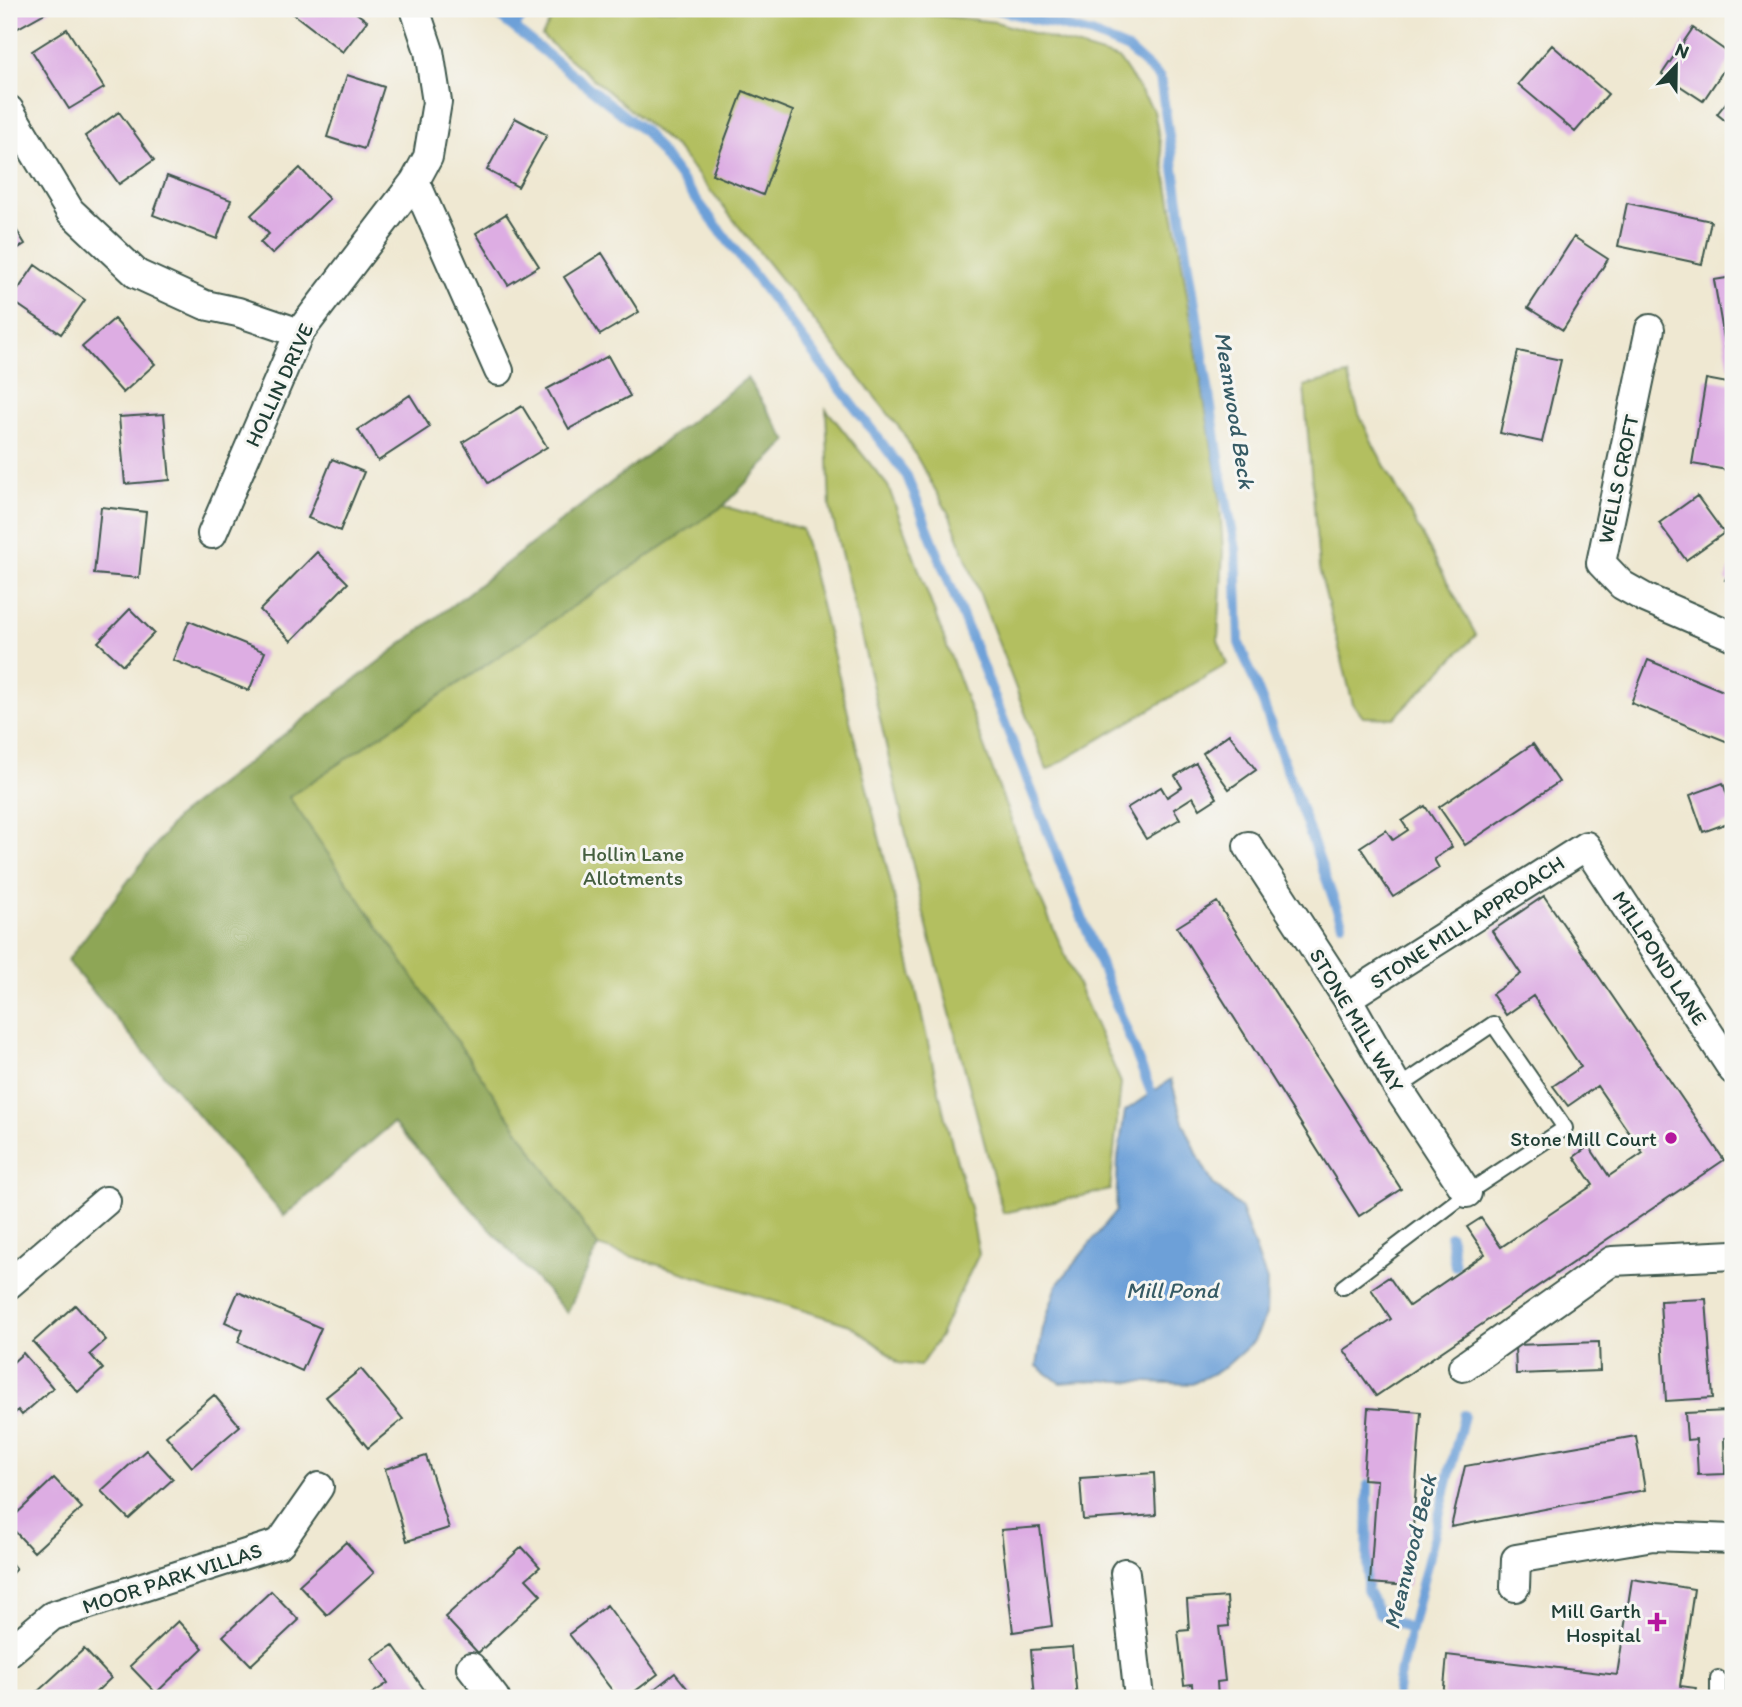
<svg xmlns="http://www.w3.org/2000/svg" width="1742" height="1707" viewBox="0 0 1742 1707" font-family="Itim,sans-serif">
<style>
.green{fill:#b3bf61;stroke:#697e4a;stroke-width:2}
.forest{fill:#8ea657;stroke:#567246;stroke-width:2}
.water{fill:#6da0d8;stroke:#466e86;stroke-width:2}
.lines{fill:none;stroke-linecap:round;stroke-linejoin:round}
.stream{stroke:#6da0d8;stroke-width:10}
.building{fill:#ddade3}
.lane-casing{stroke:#3e574c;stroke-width:18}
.street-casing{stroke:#3e574c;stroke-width:32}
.lane{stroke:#fff;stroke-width:14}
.street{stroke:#fff;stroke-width:28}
.poi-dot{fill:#b5179e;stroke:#f6f6f2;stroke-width:2.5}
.labels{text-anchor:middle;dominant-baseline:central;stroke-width:6;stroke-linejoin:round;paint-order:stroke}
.street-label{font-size:21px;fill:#1f3d34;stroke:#f6f6f2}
.park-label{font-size:21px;fill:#445e3f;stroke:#f6f6f2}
.poi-label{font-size:21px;fill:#1f3d34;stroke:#f6f6f2;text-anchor:end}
.water-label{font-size:23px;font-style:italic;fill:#365b65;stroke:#f6f6f2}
</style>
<rect width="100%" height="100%" fill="#f6f6f2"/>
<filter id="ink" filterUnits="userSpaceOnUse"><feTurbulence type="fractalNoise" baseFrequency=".0143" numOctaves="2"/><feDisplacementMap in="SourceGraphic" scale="14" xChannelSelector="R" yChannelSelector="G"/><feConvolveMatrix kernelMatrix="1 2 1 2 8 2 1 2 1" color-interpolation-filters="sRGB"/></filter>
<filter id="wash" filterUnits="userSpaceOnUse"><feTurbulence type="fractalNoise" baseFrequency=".00686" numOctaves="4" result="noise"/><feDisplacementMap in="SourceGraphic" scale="28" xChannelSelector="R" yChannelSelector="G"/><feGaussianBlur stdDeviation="1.57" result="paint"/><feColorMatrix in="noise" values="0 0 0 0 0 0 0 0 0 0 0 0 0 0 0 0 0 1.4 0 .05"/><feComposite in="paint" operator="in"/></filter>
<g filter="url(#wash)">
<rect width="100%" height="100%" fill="#efe8d2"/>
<!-- green -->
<path class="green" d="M562,9H857L904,12L996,22L1119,59L1154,111L1178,239L1219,492L1223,551L1218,640L1227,664L1047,770L950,516L902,431L677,149L542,36L552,18Z
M1348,375L1359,414L1374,446L1476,635L1394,718L1363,717L1353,704L1319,568L1304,386Z
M826,409L888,486L1037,891L1121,1083L1110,1190L1003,1213L925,919L863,643L830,507Z
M723,506L802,529L901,924L945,1118L970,1208L979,1254L951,1311L940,1336L920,1366L898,1363L882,1348L850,1325L598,1246L288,797Z"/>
<!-- forest -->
<path class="forest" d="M747,378L787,441L723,506L289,797L598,1246L567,1313L393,1123L284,1216L67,961L177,817Z"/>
<!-- water -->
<path class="water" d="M1171,1079L1183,1122L1200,1160L1213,1184L1240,1207L1267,1281L1266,1315L1254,1341L1224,1368L1192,1384L1097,1380L1060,1383L1037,1366L1043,1328L1057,1285L1116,1211L1118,1158L1125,1111Z"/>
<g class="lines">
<!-- stream -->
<path class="stream" d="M490,9L645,132L907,476L1151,1092
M987,9L999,10L1092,34L1128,49L1160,78L1222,478L1236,550L1239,643L1263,703L1342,923
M513,26L532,9
M1450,1236L1455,1266
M1368,1485L1367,1590L1379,1613L1411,1630
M1396,1698L1399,1677L1464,1415"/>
</g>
<g id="blocks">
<!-- building -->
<path class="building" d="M9,9H52L16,29L9,15Z
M287,9H351L367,21L343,52Z
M1693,28L1733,56L1703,101L1662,74Z
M67,29L104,88L69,109L32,51Z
M1552,45L1608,94L1575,132L1518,84Z
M347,75L384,87L364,149L327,137Z
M743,91L793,111L763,195L712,174Z
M1733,94V127L1717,114Z
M119,112L154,160L119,184L85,136Z
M515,118L547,135L518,187L487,170Z
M300,168L329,199L272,254L260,242L269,234L251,215Z
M167,176L231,200L217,239L153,215Z
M1627,203L1711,221L1702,264L1618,246Z
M506,214L539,266L508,285L476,233Z
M9,218L25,244L9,254Z
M1574,237L1608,259L1563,330L1528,308Z
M602,253L639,312L600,335L564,277Z
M35,265L85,300L61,334L11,300Z
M1733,277V367L1729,368L1714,280Z
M114,319L155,364L123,393L82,347Z
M1518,351L1561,360L1542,442L1500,433Z
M608,356L630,396L569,429L547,389Z
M1706,379L1733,384V471L1692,464Z
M410,395L430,427L378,461L358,430Z
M522,406L547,447L488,483L463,442Z
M164,414L170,480L125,484L119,417Z
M332,459L364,472L340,531L308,518Z
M1697,496L1724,533L1686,560L1659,523Z
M101,507L146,512L139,578L94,574Z
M317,552L348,583L291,641L260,610Z
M1733,563V584L1725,580Z
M130,609L154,633L123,665L98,642Z
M189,621L265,652L249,691L173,660Z
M1648,660L1733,695V730L1728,742L1631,703Z
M1229,734L1256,770L1229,789L1203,753Z
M1533,744L1559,782L1465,845L1439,807Z
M1196,763L1217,798L1200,809L1193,797L1174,809L1180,819L1146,839L1127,808L1161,787L1167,797L1182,787L1175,776Z
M1723,783L1733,813V821L1703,832L1690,795Z
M1425,806L1452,847L1434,859L1439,868L1393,897L1360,847L1386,830L1393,840L1408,830L1402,821Z
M1544,896L1724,1160L1376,1396L1344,1350L1391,1319L1371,1289L1389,1277L1409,1306L1485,1254L1467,1227L1481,1218L1501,1247L1593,1185L1574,1157L1589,1146L1609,1176L1643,1153L1597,1086L1568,1106L1553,1086L1581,1067L1533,996L1506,1015L1492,994L1521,974L1492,931Z
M1217,902L1401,1189L1359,1216L1177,927Z
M238,1292L321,1328L302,1371L238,1342L243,1330L225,1322Z
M1706,1299L1713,1398L1666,1401L1660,1301Z
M75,1305L106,1340L90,1354L103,1369L78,1392L33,1342Z
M1599,1342L1600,1371L1516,1374L1515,1345Z
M23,1353L53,1388L22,1415L18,1410L9,1419V1366Z
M361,1369L403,1419L368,1448L326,1397Z
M214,1395L240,1426L192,1467L166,1436Z
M1368,1408L1421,1412L1409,1586L1370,1583L1377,1480L1363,1479Z
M1728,1411L1729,1437L1724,1438L1725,1474L1698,1475L1696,1439L1687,1440L1685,1413Z
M1636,1436L1645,1490L1451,1527L1465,1466Z
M146,1450L173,1479L129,1519L101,1491Z
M426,1456L449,1528L407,1541L385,1469Z
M1154,1473L1156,1515L1083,1520L1080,1478Z
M54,1478L82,1508L34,1552L9,1525V1521Z
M1040,1527L1052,1626L1013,1632L1001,1530Z
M346,1542L374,1573L327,1615L299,1585Z
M522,1547L540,1567L526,1579L541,1595L478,1653L445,1617Z
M9,1561L16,1569L9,1576Z
M1632,1579L1694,1589L1680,1686L1696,1688L1694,1698H1443L1447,1655L1617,1675Z
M271,1591L299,1620L251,1665L223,1636Z
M1227,1597L1229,1626L1219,1627L1225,1681L1217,1682L1218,1698H1193L1192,1684L1184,1685L1178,1631L1189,1630L1187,1600Z
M607,1605L658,1674L626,1698H618L569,1634Z
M178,1621L203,1648L156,1693L130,1666Z
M393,1645L430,1698H372L370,1695L388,1683L372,1659Z
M1072,1647L1077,1698H1035L1031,1650Z
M84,1649L111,1678L90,1698H40L36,1693Z
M675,1673L695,1698H643Z"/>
</g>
</g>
<g filter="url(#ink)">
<use href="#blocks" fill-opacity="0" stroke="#3e574c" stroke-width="2"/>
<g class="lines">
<!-- lane casing -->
<g class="lane-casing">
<path id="lane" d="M1343,1287L1467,1193L1565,1128L1493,1024L1398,1088
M1718,1678V1698"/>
</g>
<!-- street casing -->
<g class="street-casing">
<path id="street" d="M9,110L70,211L137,274L205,305L238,312L299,333
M415,181L499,371
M1650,329L1601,563L1622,585L1645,598L1733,636
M212,534L299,333L415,181L428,157L437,102L429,51L415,9
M1248,846L1347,998L1398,1088L1467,1193
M1347,998L1586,846L1733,1070
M9,1284L106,1201
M1463,1367L1612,1261L1733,1255
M1125,1573L1139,1698
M1515,1587L1516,1559L1653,1536L1733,1539
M9,1652L52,1616L280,1543L319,1487
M471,1667L495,1698"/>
</g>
<!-- lane -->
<use href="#lane" class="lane"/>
<!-- street -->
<use href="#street" class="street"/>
</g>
</g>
<!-- markers -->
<g class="poi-dot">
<circle cx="1671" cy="1138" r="7"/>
<path d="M1653.5 1611.5h7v7h7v7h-7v7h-7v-7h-7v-7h7z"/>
</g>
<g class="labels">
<!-- street labels -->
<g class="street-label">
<text transform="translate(279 385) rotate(-65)">HOLLIN DRIVE</text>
<text transform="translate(1618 479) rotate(-78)">WELLS CROFT</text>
<text transform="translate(1467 922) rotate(-33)">STONE MILL APPROACH</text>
<text transform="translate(1660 958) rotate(57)">MILLPOND LANE</text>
<text transform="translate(1357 1020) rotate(59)">STONE MILL WAY</text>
<text transform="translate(172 1578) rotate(-18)">MOOR PARK VILLAS</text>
</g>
<!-- park labels -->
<g class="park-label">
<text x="633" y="853">Hollin Lane<tspan x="633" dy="24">Allotments</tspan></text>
</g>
<!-- poi labels -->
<g class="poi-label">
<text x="1657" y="1138">Stone Mill Court</text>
<text x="1641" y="1610">Mill Garth<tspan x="1641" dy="24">Hospital</tspan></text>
</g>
<!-- water labels -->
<g class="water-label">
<text transform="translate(1235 410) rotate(81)">Meanwood Beck</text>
<text x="1172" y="1290">Mill Pond</text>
<text transform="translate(1410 1552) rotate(-76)">Meanwood Beck</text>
</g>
</g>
<!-- margin -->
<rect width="1742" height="1707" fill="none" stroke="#f6f6f2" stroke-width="35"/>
<!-- north arrow -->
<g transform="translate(1676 66) rotate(22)" stroke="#f6f6f2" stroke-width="5" paint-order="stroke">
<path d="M0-5L12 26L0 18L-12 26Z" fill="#1f3d34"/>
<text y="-10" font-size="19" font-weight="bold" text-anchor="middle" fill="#1f3d34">N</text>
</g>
</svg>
